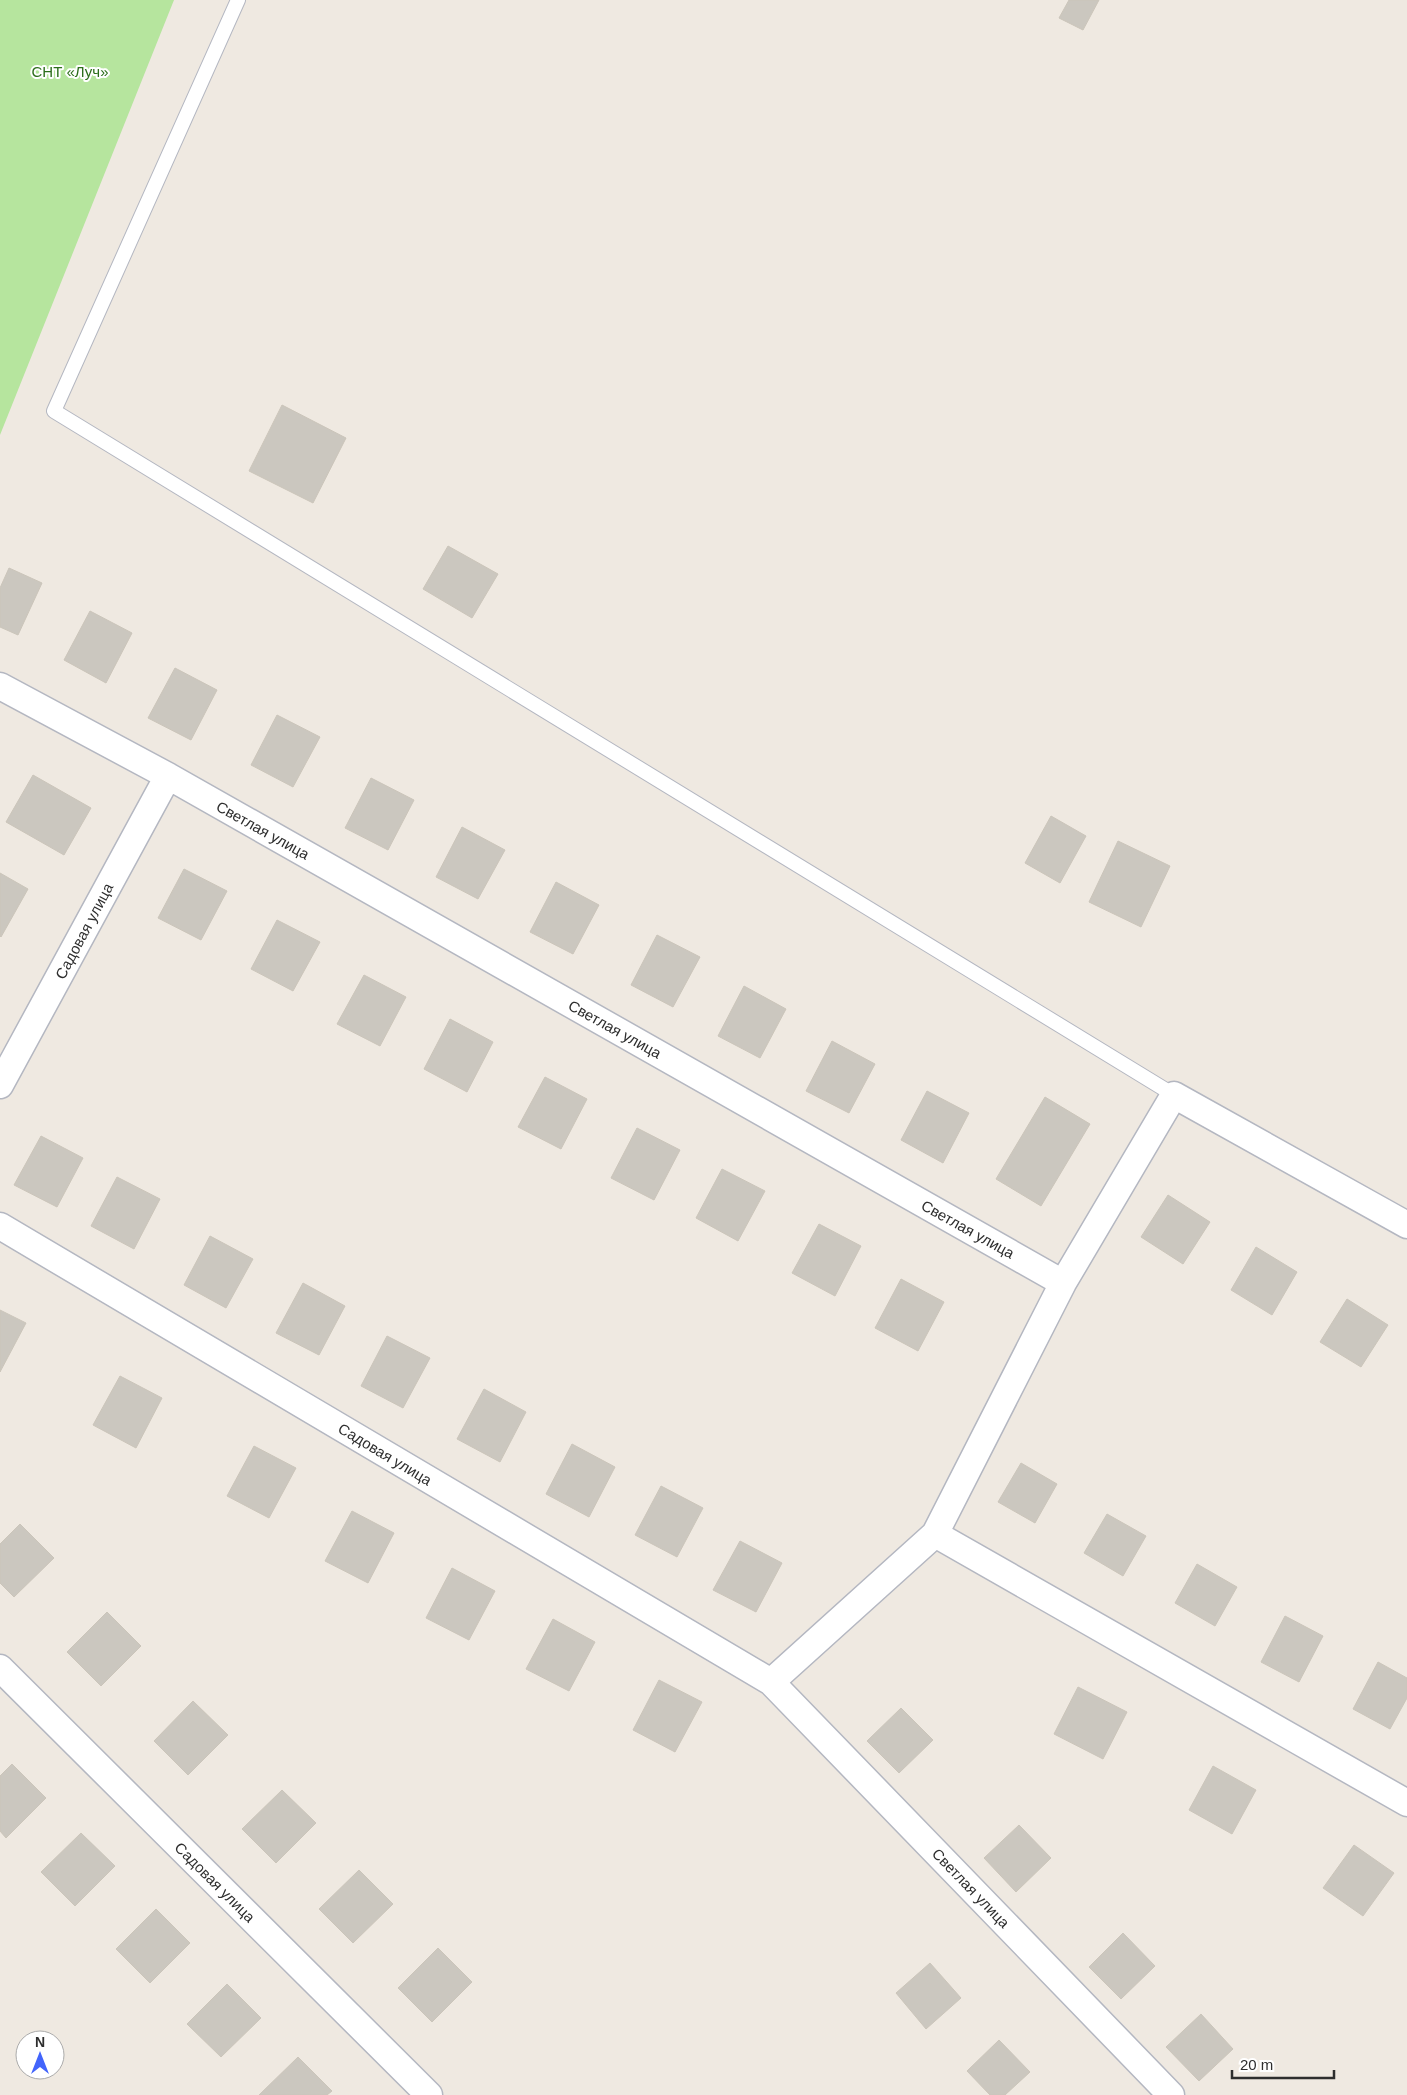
<svg xmlns="http://www.w3.org/2000/svg" width="1407" height="2095" viewBox="0 0 1407 2095" font-family="Helvetica,sans-serif">
<style>
.green{fill:#b6e59e}
.building{fill:#cbc7bf;stroke:#cbc5ba}
.lines{fill:none;stroke-linecap:round;stroke-linejoin:round}
.lane-casing{stroke:#b4b7c1;stroke-width:16}
.street-casing{stroke:#b4b7c1;stroke-width:29}
.lane{stroke:#fff;stroke-width:14}
.street{stroke:#fff;stroke-width:26}
.labels{text-anchor:middle;dominant-baseline:central;stroke-width:4;stroke-linejoin:round;paint-order:stroke}
.park-label{font-size:15px;fill:#2c6e1b;stroke:#fff}
.street-label{font-size:15px;fill:#2e2e2e;stroke:#fff}
</style>
<rect width="100%" height="100%" fill="#efe9e1"/>
<!-- green -->
<path class="green" d="M0,0H174L0,435Z"/>
<!-- building -->
<path class="building" d="M1069,0H1099L1083,30L1059,18Z
M282,405L346,438L313,503L249,471Z
M448,546L498,574L472,618L423,589Z
M9,568L42,583L18,635L0,627V588Z
M90,611L132,633L106,683L64,660Z
M175,668L217,690L191,740L148,718Z
M277,715L320,737L293,787L251,765Z
M33,775L91,808L64,855L6,822Z
M371,778L414,800L388,850L345,828Z
M1051,816L1086,836L1060,883L1025,863Z
M462,827L505,850L478,899L436,877Z
M1118,841L1170,866L1141,927L1089,902Z
M184,869L227,891L201,940L158,918Z
M0,873L28,889L1,937L0,936Z
M556,882L599,905L573,954L530,932Z
M277,920L320,942L293,991L251,969Z
M657,935L700,957L673,1007L631,985Z
M364,975L406,997L380,1046L337,1024Z
M744,986L786,1009L760,1058L718,1036Z
M450,1019L493,1042L467,1092L424,1069Z
M832,1041L875,1064L849,1113L806,1091Z
M545,1077L587,1099L561,1149L518,1127Z
M927,1091L969,1113L943,1163L901,1140Z
M1045,1097L1090,1124L1041,1206L996,1179Z
M637,1128L680,1150L654,1200L611,1178Z
M41,1136L83,1158L57,1207L14,1185Z
M722,1169L765,1191L738,1241L696,1218Z
M117,1177L160,1199L134,1249L91,1226Z
M1168,1195L1210,1222L1183,1264L1141,1237Z
M819,1224L861,1246L835,1296L792,1273Z
M210,1236L253,1259L226,1308L184,1285Z
M1256,1247L1297,1272L1272,1315L1231,1290Z
M901,1279L944,1302L918,1351L875,1328Z
M303,1283L345,1306L319,1355L276,1333Z
M1347,1299L1388,1325L1361,1367L1320,1342Z
M0,1310L26,1323L0,1372Z
M387,1336L430,1358L403,1408L361,1386Z
M120,1376L162,1398L136,1448L93,1425Z
M484,1389L526,1412L500,1462L457,1439Z
M572,1444L615,1467L589,1517L546,1494Z
M254,1446L296,1468L269,1518L227,1496Z
M1021,1463L1057,1484L1035,1523L998,1502Z
M661,1486L703,1508L677,1557L635,1535Z
M352,1511L394,1533L368,1583L325,1561Z
M1107,1514L1146,1536L1123,1576L1084,1553Z
M20,1524L54,1558L14,1597L0,1583V1544Z
M740,1541L782,1563L756,1612L713,1590Z
M1197,1564L1237,1587L1215,1626L1175,1603Z
M452,1568L495,1591L469,1640L426,1618Z
M107,1612L141,1646L101,1686L67,1652Z
M1285,1616L1323,1636L1299,1682L1261,1662Z
M553,1619L595,1642L569,1691L526,1669Z
M1378,1662L1407,1678V1698L1390,1729L1353,1709Z
M659,1680L702,1702L675,1752L633,1730Z
M1078,1687L1127,1712L1103,1759L1054,1734Z
M193,1701L228,1735L188,1775L154,1741Z
M901,1708L933,1740L899,1773L867,1741Z
M12,1764L46,1798L6,1838L0,1831V1776Z
M1213,1766L1256,1790L1232,1834L1189,1810Z
M282,1790L316,1823L276,1863L242,1829Z
M1019,1825L1051,1858L1016,1892L984,1858Z
M81,1833L115,1866L75,1906L41,1872Z
M1354,1845L1394,1873L1363,1916L1323,1888Z
M359,1870L393,1904L353,1943L319,1909Z
M156,1909L190,1943L150,1983L116,1949Z
M1123,1933L1155,1966L1121,1999L1089,1967Z
M438,1948L472,1982L432,2022L398,1988Z
M930,1963L961,1998L926,2029L896,1993Z
M227,1984L261,2018L221,2057L187,2024Z
M1201,2014L1233,2049L1199,2081L1166,2047Z
M999,2040L1030,2072L1005,2095H990L967,2071Z
M298,2057L332,2091L327,2095H259Z"/>
<g class="lines">
<!-- lane casing -->
<g class="lane-casing">
<path id="lane" d="M238,0L54,411L1174,1095"/>
</g>
<!-- street casing -->
<g class="street-casing">
<path id="street" d="M0,686L168,776L1063,1283
M0,1085L168,776
M0,1226L771,1682L1171,2095
M935,1534L1407,1803
M0,1668L429,2095
M771,1682L935,1534L1063,1283L1174,1095L1407,1225"/>
</g>
<!-- lane -->
<use href="#lane" class="lane"/>
<!-- street -->
<use href="#street" class="street"/>
</g>
<g class="labels">
<!-- park labels -->
<g class="park-label">
<text x="70" y="71">СНТ «Луч»</text>
</g>
<!-- street labels -->
<g class="street-label">
<text transform="translate(263 830) rotate(29)">Светлая улица</text>
<text transform="translate(84 931) rotate(-62)">Садовая улица</text>
<text transform="translate(615 1029) rotate(29)">Светлая улица</text>
<text transform="translate(968 1229) rotate(29)">Светлая улица</text>
<text transform="translate(385 1454) rotate(31)">Садовая улица</text>
<text transform="translate(215 1882) rotate(45)">Садовая улица</text>
<text transform="translate(971 1888) rotate(46)">Светлая улица</text>
</g>
</g>
<!-- north arrow -->
<g transform="translate(40 2055)"><circle r="24" fill="#ffffff" stroke="#ababab"/>
<path d="M0-4L9 19L0 12L-9 19Z" fill="#4264fb"/>
<text y="-8" font-size="14" font-weight="bold" text-anchor="middle" fill="#2e2e2e">N</text>
</g>
<!-- scale -->
<path d="M1232 2070v8h102v-8" fill="none" stroke="#2e2e2e" stroke-width="2.5"/>
<text x="1240" y="2070" font-size="15" fill="#2e2e2e" stroke="#ffffff" stroke-width="4" paint-order="stroke">20 m</text>
</svg>
